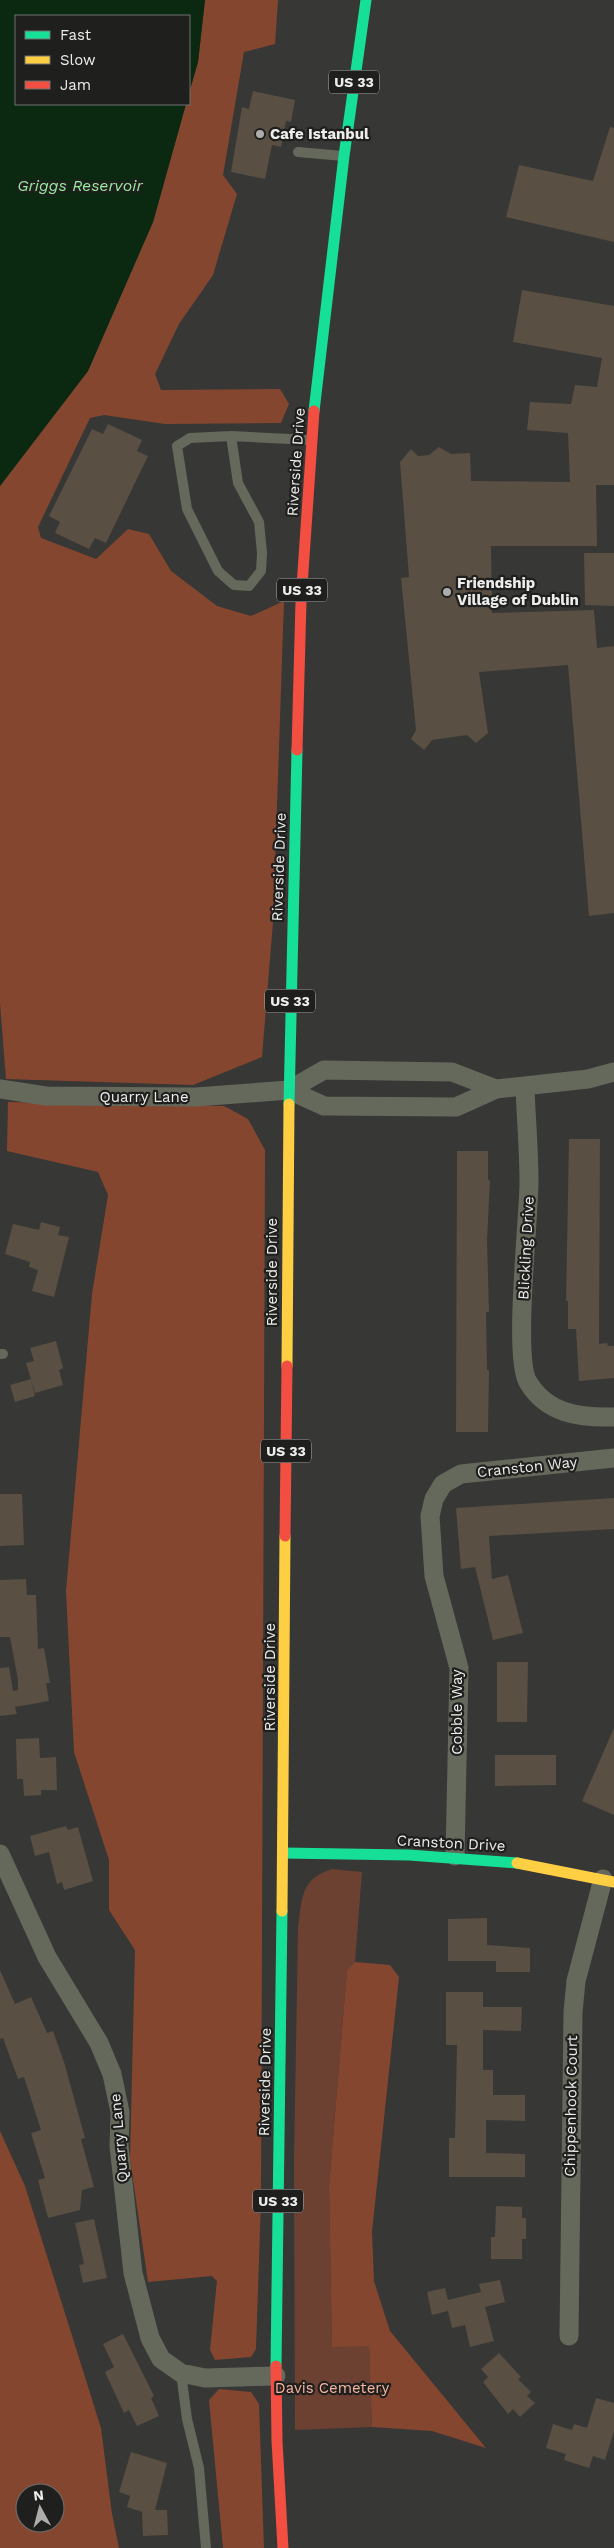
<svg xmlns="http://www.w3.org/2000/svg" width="614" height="2548" viewBox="0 0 614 2548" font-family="'Work Sans',sans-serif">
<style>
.green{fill:#6d4132}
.forest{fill:#854630;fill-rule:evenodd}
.water{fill:#0b2910}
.building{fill:#594f43}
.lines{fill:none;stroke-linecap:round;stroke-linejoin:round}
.lane{stroke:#65695b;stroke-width:10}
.street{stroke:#65695b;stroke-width:19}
.fast{stroke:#16e098;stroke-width:11}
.slow{stroke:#ffcf43;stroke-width:11}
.jam{stroke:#f24e42;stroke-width:11}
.poi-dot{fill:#adadac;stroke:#1f1f1e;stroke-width:2}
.labels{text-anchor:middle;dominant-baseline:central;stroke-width:4.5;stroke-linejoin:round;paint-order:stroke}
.shield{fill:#1f1f1e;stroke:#afafae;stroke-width:1}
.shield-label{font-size:14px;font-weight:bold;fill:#ededeb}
.poi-label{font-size:15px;font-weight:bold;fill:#ededeb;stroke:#1f1f1e;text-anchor:start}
.street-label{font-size:15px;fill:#ededeb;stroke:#1f1f1e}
.park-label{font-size:15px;fill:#f5b59f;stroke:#1f1f1e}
.water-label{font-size:16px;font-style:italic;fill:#98ed9f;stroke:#1f1f1e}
</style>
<rect width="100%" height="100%" fill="#373736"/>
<!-- green -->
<path class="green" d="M332,1869L362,1872L355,1962L347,1970L329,2186L332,2347L369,2345L372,2427L295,2430L294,2160L298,1928C302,1899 300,1879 332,1869Z"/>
<!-- forest -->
<path class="forest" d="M205,0H278L275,44L244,52L223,175L237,194L213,275L179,324L155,374L161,390L280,389L289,404L281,423L165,424L104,415L90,418L38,527L41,538L96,559L128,529L149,534L171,571L217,606L251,616L284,601L273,922L262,1057L193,1085L6,1079L0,1003V486L88,371L153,222L186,104H189V93L198,62Z
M8,1102L224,1106L248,1119L265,1150L261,2200L256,2349L251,2357L215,2360L210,2350L217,2281L212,2276L148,2282L130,2159L135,1950L109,1910V1860L74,1752L66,1591L92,1294L108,1195L98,1172L7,1151Z
M355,1962L390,1965L399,1977L372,2232L374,2281L390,2331L486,2448L432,2431L372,2427L369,2346L332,2347L329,2186L347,1970Z
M0,2131L25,2186L101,2428L112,2514L119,2548H0ZM25,2493H55V2523H25Z
M219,2389L251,2392L259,2404L264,2548H223L209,2400Z"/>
<!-- water -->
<path class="water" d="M0,0H205L198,62L189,93V16H16V104H186L153,222L88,371L0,486Z"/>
<!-- building -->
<path class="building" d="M253,91L295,100L291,122L286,121L281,147L272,145L265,179L231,172L242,107L249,109Z
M610,127L614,128V242L506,217L519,165L593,181Z
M522,290L614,306V485H596L597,546H491L492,613L594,610L597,648L614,646V913L589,916L568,665L479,672L488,733L476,743L467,735L432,740L424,750L411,739L416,730L401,578L409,577L400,462L411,449L418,456L429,455L439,447L451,454L470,453L471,481L570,482L568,433L527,430L530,402L571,404L575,385L597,387L602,358L513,342Z
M108,424L142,440L137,451L148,456L106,543L95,538L89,549L55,533L60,522L49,516L92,429L103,434Z
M584,553H614V606L585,605Z
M569,1139H600L599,1344L607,1343L608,1346H614V1378L579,1381L576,1329H568V1301H566Z
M457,1151H488V1180H490L487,1241L489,1312H486L487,1370H489L488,1432H456Z
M41,1222L60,1227L58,1235L69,1237L54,1297L32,1291L38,1270L29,1267L30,1262L5,1254L13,1224L39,1230Z
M56,1341L63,1368L59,1370L63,1385L35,1393L31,1379L35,1396L15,1402L10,1385L31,1379L26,1363L34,1361L30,1348Z
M0,1494H22L24,1545L0,1546Z
M614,1498V1529L489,1536L492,1579L508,1575L523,1633L493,1640L475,1567L461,1569L456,1508Z
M26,1579L27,1595H36L38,1649L44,1648L50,1683H46L49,1701L15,1707L17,1714L0,1716V1668L9,1667L13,1691L18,1690V1680L10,1637H0V1580Z
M497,1662H528L527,1722H497Z
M614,1728V1815L582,1801Z
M39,1738L40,1758L56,1757L57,1790H41V1795L24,1796L23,1779H17L16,1739Z
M495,1755H556V1785L495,1786Z
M66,1826L68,1830L78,1827L93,1881L64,1890L62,1882L57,1884L49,1852L35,1856L30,1836Z
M487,1918V1945L530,1948V1972H496V1961H448V1919Z
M0,1970L15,2004L31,1997L47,2033L53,2031L64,2062L85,2138L81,2139L94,2187L82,2190L80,2210L48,2218L38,2180L45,2178L31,2133L41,2130L24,2077L18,2079L3,2038L0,2039Z
M446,1992H483V2007H522L521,2031L483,2030V2070H493V2095H525V2121L486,2120V2153L525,2154V2177H449V2138H455L457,2045H446Z
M496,2206L522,2207V2218H526V2239H522V2259H491V2237H495Z
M94,2219L107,2278L83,2283L79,2265L84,2264L75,2223Z
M500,2280L505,2302L485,2307L494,2341L470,2347L465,2325L452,2328L448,2311L432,2315L427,2292L445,2288L448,2300L481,2292L479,2284Z
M123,2334L154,2396L151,2398L159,2416L137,2426L129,2410L124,2413L105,2372L114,2367L103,2344Z
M499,2353L521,2377L518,2379L531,2392L527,2396L535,2403L520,2417L513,2409L508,2414L483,2382L488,2377L481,2369Z
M596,2398L614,2403V2431L605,2460L593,2456L589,2468L564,2460L566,2454L546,2448L553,2424L572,2430L574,2424L587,2428Z
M131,2452L167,2463L155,2510H167L168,2535L143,2536L142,2512L127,2507L130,2496L119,2492Z"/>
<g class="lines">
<!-- lane -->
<path class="lane" d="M298,152L343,156
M231,436L238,483L259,522L262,553L261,571L249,586L234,585L218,571L187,509L177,446L190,438L231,436L310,440
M0,1354H3
M181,2373L187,2419L199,2468L206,2548"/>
<!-- street -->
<path class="street" d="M525,1087C526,1118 529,1150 529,1182C529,1219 513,1357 528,1382C547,1414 580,1418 614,1417
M0,1089L46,1096L196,1097L289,1090L324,1070L452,1072L496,1089
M289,1090L324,1106L456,1107L496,1089L588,1079L614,1072
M0,1854L47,1957L99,2043L112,2074L120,2112L119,2146L133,2273L150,2338L161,2359L181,2373L205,2378L276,2376
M455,1856L459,1668L434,1576L430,1516L434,1499L443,1484L461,1474L614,1458
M569,2336L573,2012L576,1981L603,1879"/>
<!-- fast -->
<path class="fast" d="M314,411L344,156L366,0
M289,1104L297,750
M283,1853L409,1855L517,1863
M276,2366L282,1911"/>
<!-- slow -->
<path class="slow" d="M287,1366L289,1104
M517,1863L614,1882
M282,1911L285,1536"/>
<!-- jam -->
<path class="jam" d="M297,750L301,601L314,411
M285,1536L287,1366
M276,2366L277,2441L283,2548"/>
</g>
<!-- markers -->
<g class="poi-dot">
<circle cx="260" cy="134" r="5"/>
<circle cx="447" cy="592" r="5"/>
</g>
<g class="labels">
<!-- shield labels -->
<g class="shield">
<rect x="329" y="70.5" width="50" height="23" rx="4"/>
<rect x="277" y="578.5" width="50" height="23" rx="4"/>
<rect x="265" y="989.5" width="50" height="23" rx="4"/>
<rect x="261" y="1439.5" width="50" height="23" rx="4"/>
<rect x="253" y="2189.5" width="50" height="23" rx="4"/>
</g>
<g class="shield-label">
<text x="354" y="82">US 33</text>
<text x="302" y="590">US 33</text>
<text x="290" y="1001">US 33</text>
<text x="286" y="1451">US 33</text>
<text x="278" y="2201">US 33</text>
</g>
<!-- poi labels -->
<g class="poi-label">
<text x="270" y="134">Cafe Istanbul</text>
<text x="457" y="583">Friendship<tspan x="457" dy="17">Village of Dublin</tspan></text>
</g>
<!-- street labels -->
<g class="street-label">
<text transform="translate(296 462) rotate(-86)">Riverside Drive</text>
<text transform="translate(279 867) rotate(-88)">Riverside Drive</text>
<text x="144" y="1097">Quarry Lane</text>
<text transform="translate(526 1248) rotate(-87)">Blickling Drive</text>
<text transform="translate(272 1272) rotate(-90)">Riverside Drive</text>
<text transform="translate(527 1467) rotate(-6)">Cranston Way</text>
<text transform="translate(270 1677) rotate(-90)">Riverside Drive</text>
<text transform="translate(457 1712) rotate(-90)">Cobble Way</text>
<text transform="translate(451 1843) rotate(3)">Cranston Drive</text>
<text transform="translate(265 2082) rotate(-89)">Riverside Drive</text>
<text transform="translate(571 2106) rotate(-89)">Chippenhook Court</text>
<text transform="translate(119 2138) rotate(-95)">Quarry Lane</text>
</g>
<!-- park labels -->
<g class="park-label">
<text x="332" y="2388">Davis Cemetery</text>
</g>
<!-- water labels -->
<g class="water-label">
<text x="80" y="185">Griggs Reservoir</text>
</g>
</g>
<!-- legend -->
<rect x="15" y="15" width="175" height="90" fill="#1f1f1e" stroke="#717170"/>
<rect x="25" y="31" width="25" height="8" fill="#16e098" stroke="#717170"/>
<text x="60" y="40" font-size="15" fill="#ededeb">Fast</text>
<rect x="25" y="56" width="25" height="8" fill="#ffcf43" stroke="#717170"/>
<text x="60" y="65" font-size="15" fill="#ededeb">Slow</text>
<rect x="25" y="81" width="25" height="8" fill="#f24e42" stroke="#717170"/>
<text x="60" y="90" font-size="15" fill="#ededeb">Jam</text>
<!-- north arrow -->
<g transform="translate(40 2508) rotate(353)"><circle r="24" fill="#1f1f1e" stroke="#717170"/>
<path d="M0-4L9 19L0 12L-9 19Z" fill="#adadac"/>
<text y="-8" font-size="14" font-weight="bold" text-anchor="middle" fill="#ededeb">N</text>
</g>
</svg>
